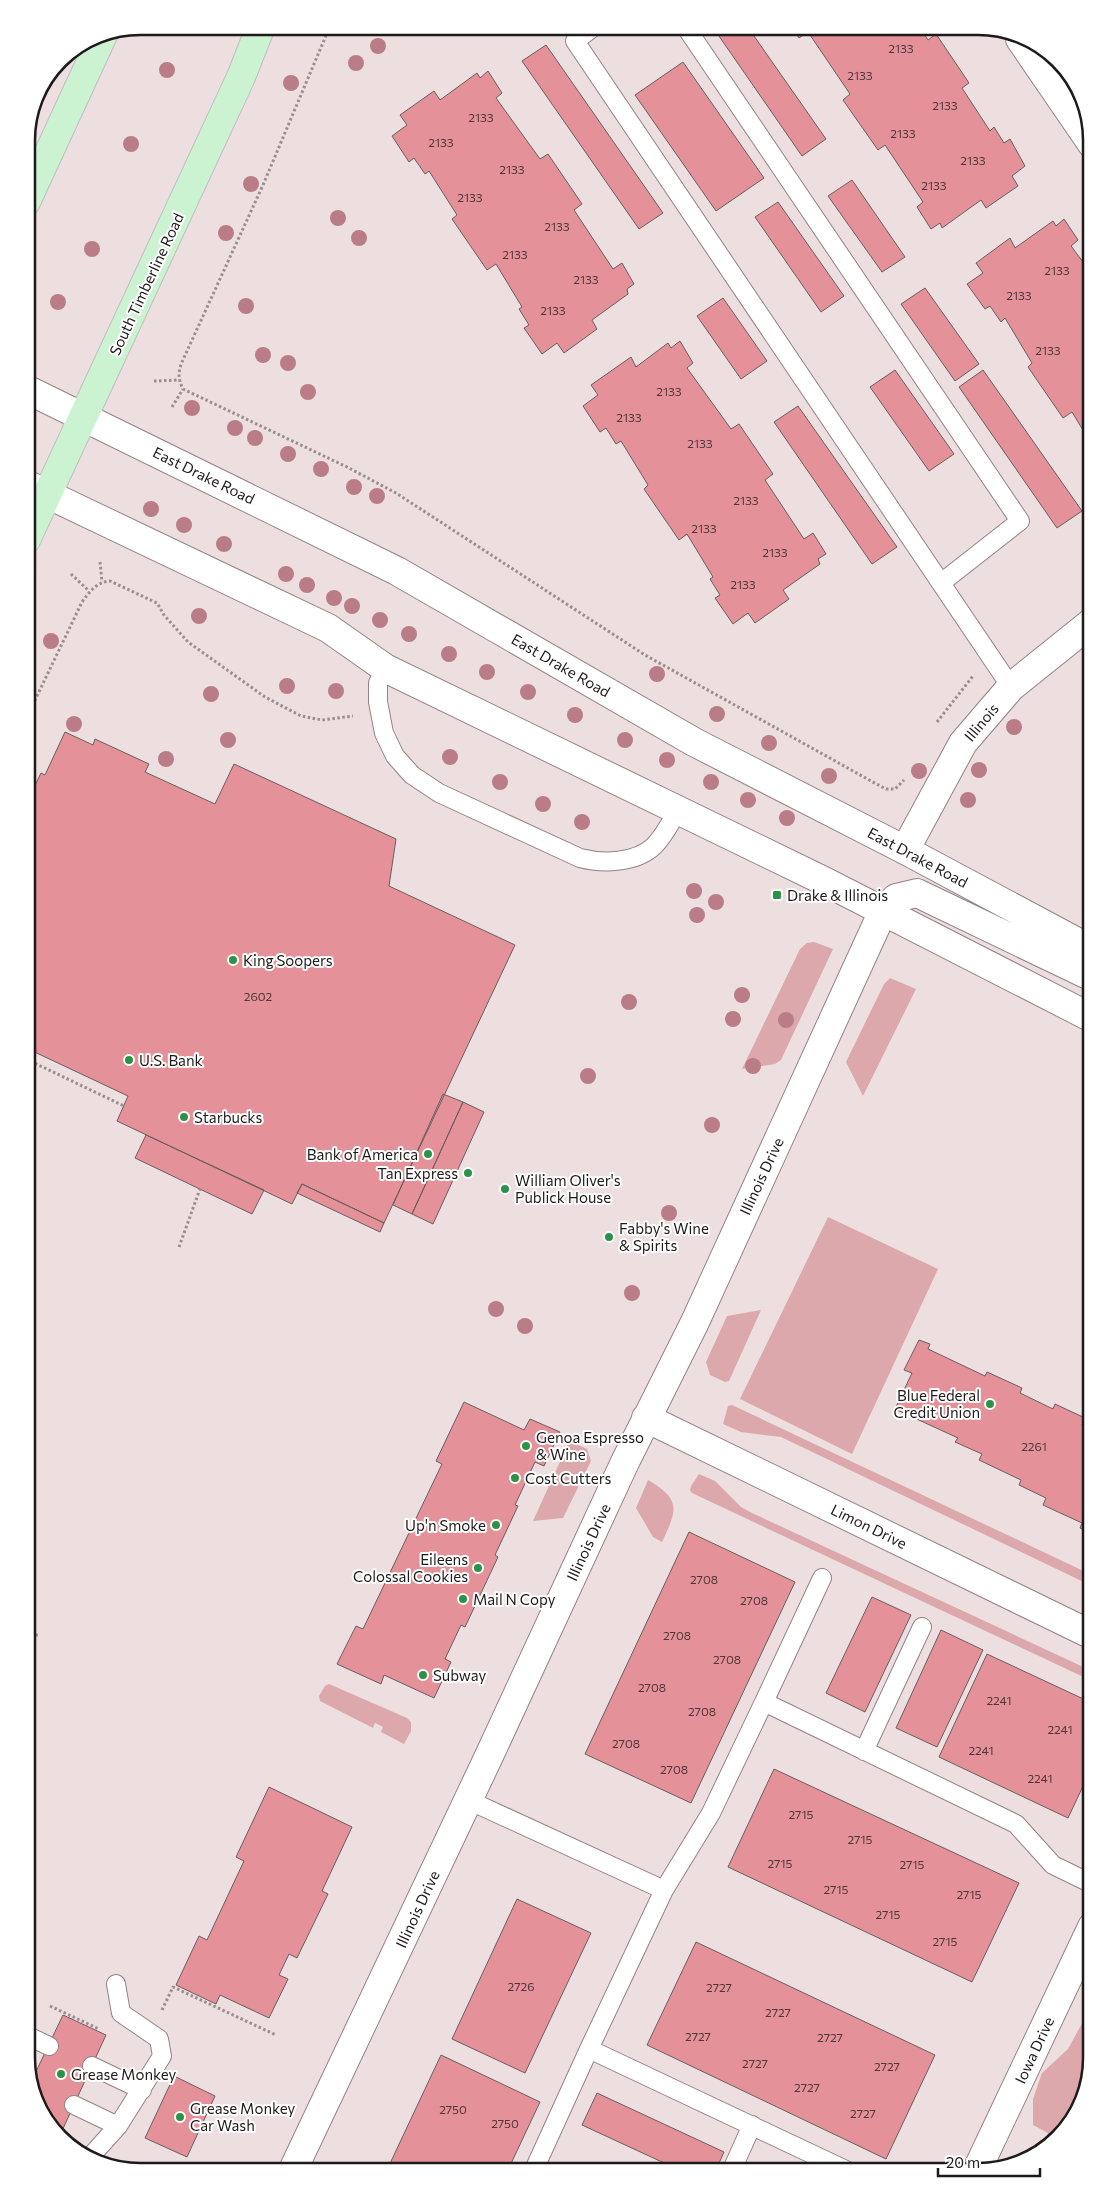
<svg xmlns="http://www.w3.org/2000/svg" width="1118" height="2198" viewBox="0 0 1118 2198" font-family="Commissioner,sans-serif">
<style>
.green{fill:#dda8ac}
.building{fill:#e59199;stroke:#6b5e5f}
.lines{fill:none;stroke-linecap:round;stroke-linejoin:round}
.lane-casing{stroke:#928485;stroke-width:20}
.street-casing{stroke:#928485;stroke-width:30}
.secondary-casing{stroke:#928485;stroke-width:30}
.primary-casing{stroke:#c0bfbf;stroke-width:30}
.path{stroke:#998e8e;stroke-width:3;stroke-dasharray:2.5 2.5;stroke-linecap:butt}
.lane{stroke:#fff;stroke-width:18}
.street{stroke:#fff;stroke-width:28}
.secondary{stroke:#fff;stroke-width:28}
.primary{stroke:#cbf2d1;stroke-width:28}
.tree{fill:#ba7d87}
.poi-dot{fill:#2c9248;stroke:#fff;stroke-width:2}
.labels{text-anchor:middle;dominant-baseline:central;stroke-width:4;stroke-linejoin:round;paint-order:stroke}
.number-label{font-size:12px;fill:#50383a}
.street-label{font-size:15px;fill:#1f1a1a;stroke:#fff}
.poi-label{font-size:15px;fill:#1f1a1a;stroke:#fff;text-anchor:start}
.rim{fill:none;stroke:#1f1a1a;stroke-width:2.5}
</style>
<rect width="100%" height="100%" fill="#eddedf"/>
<!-- green -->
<path class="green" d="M814,942L833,949L781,1060L775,1064L742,1069L800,949L807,943Z
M890,978L916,989L863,1096L846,1062L884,984Z
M828,1217L938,1269L852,1454L740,1399Z
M761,1310L729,1381L725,1382L710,1375L706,1362L727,1316Z
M732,1405L1092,1575V1586L781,1437L741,1432L723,1424L728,1406Z
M572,1442L587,1449L591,1461L563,1518L533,1521L568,1444Z
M699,1474L715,1481L741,1507L752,1513L1092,1671V1681L692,1493L690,1490L691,1486Z
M648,1480C682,1500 677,1510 662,1542L653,1537L636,1508Z
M329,1684L407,1718L411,1722V1731L404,1744L381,1732L383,1727L375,1723L373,1728L320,1701L319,1696L325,1686Z
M1092,2005V2058L1072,2122L1047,2142L1045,2141L1048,2133L1033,2125V2099L1042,2073L1068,2049Z"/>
<!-- building -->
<path class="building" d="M712,26H747L826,139L802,156Z
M791,26H919L928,40L936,34L969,83L962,88L990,131L994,127L1004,143L1010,139L1025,166L1012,176L1018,186L986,208L981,200L942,228L940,223L931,229L917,207L923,202L885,145L878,150L843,100L850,94L808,32L799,38Z
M546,45L663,213L639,229L522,61Z
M683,62L764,178L716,211L635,95Z
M488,71L502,93L496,98L540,159L548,154L582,204L574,210L613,269L622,263L634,284L627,289L628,294L592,320L597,329L564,353L557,343L542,354L524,328L529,325L519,309L522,307L496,264L487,270L452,219L457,215L429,171L425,174L414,158L409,162L392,136L407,125L400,115L434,91L440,100L477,73L480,78Z
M852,180L905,257L882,272L828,196Z
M778,202L844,296L821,312L755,217Z
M1064,219L1078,240L1071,246L1092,274V445L1072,412L1063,418L1028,367L1032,363L1005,318L1001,322L990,306L985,309L967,284L983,273L976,263L1010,238L1015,248L1053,221L1056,226Z
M925,288L979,364L955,381L901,304Z
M723,298L767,361L741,379L697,316Z
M680,341L693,363L687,368L731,429L739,424L773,474L765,480L804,539L813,533L826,554L818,559L820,564L783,590L789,599L755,623L748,613L733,624L715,598L720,595L710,579L713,577L687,534L679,540L644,489L648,485L621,441L616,444L606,428L600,432L583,406L598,395L591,385L631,357L636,367L668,343L671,348Z
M895,370L954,454L929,471L870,387Z
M983,370L1082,511L1057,528L959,387Z
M798,406L897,547L872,564L774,422Z
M65,732L93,745L95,739L149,764L145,772L215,804L234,764L396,839L389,886L515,945L384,1223L302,1184L292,1204L117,1121L128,1096L26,1048V804L41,773L45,775Z
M443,1094L463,1102L412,1214L393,1205Z
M463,1102L484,1112L433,1224L412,1214Z
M146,1135L264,1190L252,1214L135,1158Z
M302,1184L384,1223L380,1232L297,1193Z
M919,1340L930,1344L928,1349L985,1376L987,1372L1022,1388L1020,1393L1053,1409L1055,1404L1085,1418L1082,1425L1092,1429V1534L1080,1528L1082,1523L1043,1505L1046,1498L1019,1485L1021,1480L979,1460L982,1454L955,1442L958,1438L895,1409L912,1373L904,1370Z
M464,1402L524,1430L530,1419L560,1432L544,1466L535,1462L515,1505L518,1506L495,1555L498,1557L465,1627L461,1625L445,1659L451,1662L434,1698L384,1675L381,1684L337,1664L356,1626L363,1629L442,1464L436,1461Z
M689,1532L795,1582L691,1803L585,1754Z
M872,1597L911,1615L865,1712L826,1693Z
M941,1630L983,1650L937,1747L896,1728Z
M987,1654L1092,1703V1767L1068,1818L939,1757Z
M774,1769L1019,1883L972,1982L728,1867Z
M269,1787L352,1827L322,1891L328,1894L297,1958L289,1954L279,1975L288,1979L269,2018L220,1995L216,2004L176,1985L199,1936L207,1940L244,1861L236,1857Z
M517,1899L591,1933L525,2073L452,2039Z
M696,1942L935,2055L886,2159L647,2045Z
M63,2015L106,2035L61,2133L35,2101L31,2082Z
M441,2055L540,2102L507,2172H386Z
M174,2076L215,2096L187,2157L145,2138Z
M597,2093L724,2152L715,2172H674L675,2168L582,2125Z"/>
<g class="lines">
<!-- lane casing -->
<g class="lane-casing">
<path id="lane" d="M595,26L575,41L1011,687
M685,26L1020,521L941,583
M385,668L378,683V702L384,733L395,756L412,775L439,793L580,858C603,864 636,863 654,846C664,836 671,822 678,810
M764,1702L822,1578
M864,1751L922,1627
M468,1800L664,1890L589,2049L850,2172
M664,1890L711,1813L764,1702L1016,1824L1053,1865L1092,1884
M26,2035L49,2046
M92,2066L142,2090
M74,2105L118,2126
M90,2157L118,2126L162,2056L159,2039L121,2013L116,1984
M533,2172L589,2049
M731,2172L752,2125"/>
</g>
<!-- street casing -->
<g class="street-casing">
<path id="street" d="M1020,39L1092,144
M905,850L963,743L1011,687L1092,622
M646,1418L1092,1635
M292,2172L489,1756L625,1462L695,1322L883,911
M976,2172L1092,1927"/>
</g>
<!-- secondary casing -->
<g class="secondary-casing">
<path id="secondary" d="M26,389L397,571L694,742L905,850L1092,950
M26,484L328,628L385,668L824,881L1092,1018
M883,911L896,898L917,893L1092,977"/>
</g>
<!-- primary casing -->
<g class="primary-casing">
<path id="primary" d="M26,202L104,33
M26,540L241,77L261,26"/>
</g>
<!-- path -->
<path class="path" d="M330,26L263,185L182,362C178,372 178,379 183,389L347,467L396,493L645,655L871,781L886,789H895L904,780
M154,381L179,380
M172,407L183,389
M100,562L102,582
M71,574L89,591
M26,719L82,602C90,591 97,582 110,581L157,603L164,615L188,642L265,697L301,716L322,720L353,716
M937,722L973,676
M26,1059L124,1106
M179,1247L200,1189
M26,1631L39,1636
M50,2006L99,2029
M162,2010L173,1987L276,2035"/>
<!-- lane -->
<use href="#lane" class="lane"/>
<!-- street -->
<use href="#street" class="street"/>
<!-- secondary -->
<use href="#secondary" class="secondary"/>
<!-- primary -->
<use href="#primary" class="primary"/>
</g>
<!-- trees -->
<g class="tree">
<circle cx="378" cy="46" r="8"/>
<circle cx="356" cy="63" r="8"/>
<circle cx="167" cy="70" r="8"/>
<circle cx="291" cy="83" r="8"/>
<circle cx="131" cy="144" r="8"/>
<circle cx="251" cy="184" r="8"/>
<circle cx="338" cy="218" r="8"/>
<circle cx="226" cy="233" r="8"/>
<circle cx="359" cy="238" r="8"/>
<circle cx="92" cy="249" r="8"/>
<circle cx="58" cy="302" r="8"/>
<circle cx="246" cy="306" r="8"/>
<circle cx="263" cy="355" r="8"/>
<circle cx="288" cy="363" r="8"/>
<circle cx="308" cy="392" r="8"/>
<circle cx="192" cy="408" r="8"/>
<circle cx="235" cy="428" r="8"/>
<circle cx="255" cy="438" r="8"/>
<circle cx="288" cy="454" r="8"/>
<circle cx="321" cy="469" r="8"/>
<circle cx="354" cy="487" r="8"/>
<circle cx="377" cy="496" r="8"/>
<circle cx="151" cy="509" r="8"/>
<circle cx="184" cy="525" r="8"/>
<circle cx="224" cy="544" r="8"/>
<circle cx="286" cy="574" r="8"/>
<circle cx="307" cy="585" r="8"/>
<circle cx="334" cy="598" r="8"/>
<circle cx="352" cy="606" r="8"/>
<circle cx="199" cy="616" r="8"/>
<circle cx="380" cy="620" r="8"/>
<circle cx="409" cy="634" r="8"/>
<circle cx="51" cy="641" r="8"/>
<circle cx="449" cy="654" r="8"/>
<circle cx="487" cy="672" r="8"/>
<circle cx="657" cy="674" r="8"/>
<circle cx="287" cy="686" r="8"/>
<circle cx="336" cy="691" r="8"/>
<circle cx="528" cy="692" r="8"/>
<circle cx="211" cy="694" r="8"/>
<circle cx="717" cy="714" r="8"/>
<circle cx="575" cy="715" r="8"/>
<circle cx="74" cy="724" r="8"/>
<circle cx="1014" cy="727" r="8"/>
<circle cx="228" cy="740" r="8"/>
<circle cx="625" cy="740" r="8"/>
<circle cx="769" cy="743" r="8"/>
<circle cx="450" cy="757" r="8"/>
<circle cx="166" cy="759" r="8"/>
<circle cx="667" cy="760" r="8"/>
<circle cx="979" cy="770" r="8"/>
<circle cx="919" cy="771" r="8"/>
<circle cx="829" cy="776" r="8"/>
<circle cx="500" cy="782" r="8"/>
<circle cx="711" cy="782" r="8"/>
<circle cx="748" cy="800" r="8"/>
<circle cx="968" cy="800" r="8"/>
<circle cx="543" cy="804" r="8"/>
<circle cx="787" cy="818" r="8"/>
<circle cx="582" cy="822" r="8"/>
<circle cx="694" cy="891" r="8"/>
<circle cx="716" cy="902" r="8"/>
<circle cx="697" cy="915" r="8"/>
<circle cx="742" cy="995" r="8"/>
<circle cx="629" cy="1002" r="8"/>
<circle cx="733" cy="1019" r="8"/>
<circle cx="786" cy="1020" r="8"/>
<circle cx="753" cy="1066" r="8"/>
<circle cx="588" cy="1076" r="8"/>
<circle cx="712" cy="1125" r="8"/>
<circle cx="669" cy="1213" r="8"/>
<circle cx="632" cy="1293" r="8"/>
<circle cx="496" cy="1309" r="8"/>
<circle cx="525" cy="1326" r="8"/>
</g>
<!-- markers -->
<g class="poi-dot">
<rect x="772" y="890" width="10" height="10" rx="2.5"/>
<circle cx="233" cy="960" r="5"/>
<circle cx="129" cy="1060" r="5"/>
<circle cx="184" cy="1117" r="5"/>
<circle cx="428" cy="1154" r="5"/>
<circle cx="468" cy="1173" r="5"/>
<circle cx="505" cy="1189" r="5"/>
<circle cx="609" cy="1237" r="5"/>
<circle cx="990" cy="1404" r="5"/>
<circle cx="526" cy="1446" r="5"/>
<circle cx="515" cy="1478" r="5"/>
<circle cx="496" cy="1525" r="5"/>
<circle cx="478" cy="1568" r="5"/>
<circle cx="463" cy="1599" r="5"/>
<circle cx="423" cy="1675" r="5"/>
<circle cx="61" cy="2074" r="5"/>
<circle cx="180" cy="2117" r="5"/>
</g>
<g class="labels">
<!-- number labels -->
<g class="number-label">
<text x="901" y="48">2133</text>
<text x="860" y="75">2133</text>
<text x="945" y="105">2133</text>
<text x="481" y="117">2133</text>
<text x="903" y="133">2133</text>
<text x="441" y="142">2133</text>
<text x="973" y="160">2133</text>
<text x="512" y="169">2133</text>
<text x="934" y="185">2133</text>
<text x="470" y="197">2133</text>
<text x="557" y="226">2133</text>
<text x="515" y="254">2133</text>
<text x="1057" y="270">2133</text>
<text x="586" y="279">2133</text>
<text x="1019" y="295">2133</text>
<text x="553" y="310">2133</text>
<text x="1048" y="350">2133</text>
<text x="669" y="391">2133</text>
<text x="629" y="417">2133</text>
<text x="700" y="443">2133</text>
<text x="746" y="500">2133</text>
<text x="704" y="528">2133</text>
<text x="775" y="552">2133</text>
<text x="743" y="584">2133</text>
<text x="258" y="996">2602</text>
<text x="1034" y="1446">2261</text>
<text x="704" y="1579">2708</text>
<text x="754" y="1600">2708</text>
<text x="677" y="1635">2708</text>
<text x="727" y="1659">2708</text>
<text x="652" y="1687">2708</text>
<text x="999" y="1700">2241</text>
<text x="702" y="1711">2708</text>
<text x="1060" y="1729">2241</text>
<text x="626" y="1743">2708</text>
<text x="981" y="1750">2241</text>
<text x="674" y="1769">2708</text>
<text x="1040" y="1778">2241</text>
<text x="801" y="1814">2715</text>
<text x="860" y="1839">2715</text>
<text x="780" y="1863">2715</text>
<text x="912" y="1864">2715</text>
<text x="836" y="1889">2715</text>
<text x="969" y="1894">2715</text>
<text x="888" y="1914">2715</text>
<text x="945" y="1941">2715</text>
<text x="521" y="1986">2726</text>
<text x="719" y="1987">2727</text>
<text x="778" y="2012">2727</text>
<text x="698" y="2036">2727</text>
<text x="830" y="2037">2727</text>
<text x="755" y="2063">2727</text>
<text x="887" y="2066">2727</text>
<text x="807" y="2087">2727</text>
<text x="453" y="2109">2750</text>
<text x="863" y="2113">2727</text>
<text x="505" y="2123">2750</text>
</g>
<!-- street labels -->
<g class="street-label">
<text transform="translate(146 284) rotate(-65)">South Timberline Road</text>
<text transform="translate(204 475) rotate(26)">East Drake Road</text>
<text transform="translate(561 665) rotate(30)">East Drake Road</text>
<text transform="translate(981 722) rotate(-50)">Illinois</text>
<text transform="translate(918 857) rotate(28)">East Drake Road</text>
<text transform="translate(761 1176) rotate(-65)">Illinois Drive</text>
<text transform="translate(869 1526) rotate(26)">Limon Drive</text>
<text transform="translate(588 1542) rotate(-65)">Illinois Drive</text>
<text transform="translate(417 1909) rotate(-65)">Illinois Drive</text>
<text transform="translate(1034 2050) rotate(-65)">Iowa Drive</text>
</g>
<!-- poi labels -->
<g class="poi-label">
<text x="787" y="895">Drake &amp; Illinois</text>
<text x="243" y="960">King Soopers</text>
<text x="139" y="1060">U.S. Bank</text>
<text x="194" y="1117">Starbucks</text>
<text x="418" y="1154" text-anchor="end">Bank of America</text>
<text x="458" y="1173" text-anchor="end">Tan Express</text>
<text x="515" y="1180">William Oliver's<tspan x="515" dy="17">Publick House</tspan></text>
<text x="619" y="1228">Fabby's Wine<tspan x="619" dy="17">&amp; Spirits</tspan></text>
<text x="980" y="1395" text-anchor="end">Blue Federal<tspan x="980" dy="17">Credit Union</tspan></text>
<text x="536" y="1437">Genoa Espresso<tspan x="536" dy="17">&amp; Wine</tspan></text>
<text x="525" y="1478">Cost Cutters</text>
<text x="486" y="1525" text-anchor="end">Up'n Smoke</text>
<text x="468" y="1559" text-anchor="end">Eileens<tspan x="468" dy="17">Colossal Cookies</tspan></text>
<text x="473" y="1599">Mail N Copy</text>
<text x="433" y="1675">Subway</text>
<text x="71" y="2074">Grease Monkey</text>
<text x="190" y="2108">Grease Monkey<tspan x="190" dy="17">Car Wash</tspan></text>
</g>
</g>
<!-- crop -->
<path d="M0 0H1118V2198H0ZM140 35H978A105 105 0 0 1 1083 140V2058A105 105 0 0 1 978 2163H140A105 105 0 0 1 35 2058V140A105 105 0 0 1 140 35Z" fill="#fff" fill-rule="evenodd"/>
<path class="rim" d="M140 35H978A105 105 0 0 1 1083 140V2058A105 105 0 0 1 978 2163H140A105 105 0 0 1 35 2058V140A105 105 0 0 1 140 35Z"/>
<!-- scale -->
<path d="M938 2168v8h102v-8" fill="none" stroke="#1f1a1a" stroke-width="2.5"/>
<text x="946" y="2168" font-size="15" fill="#1f1a1a" stroke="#ffffff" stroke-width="4" paint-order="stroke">20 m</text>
</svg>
